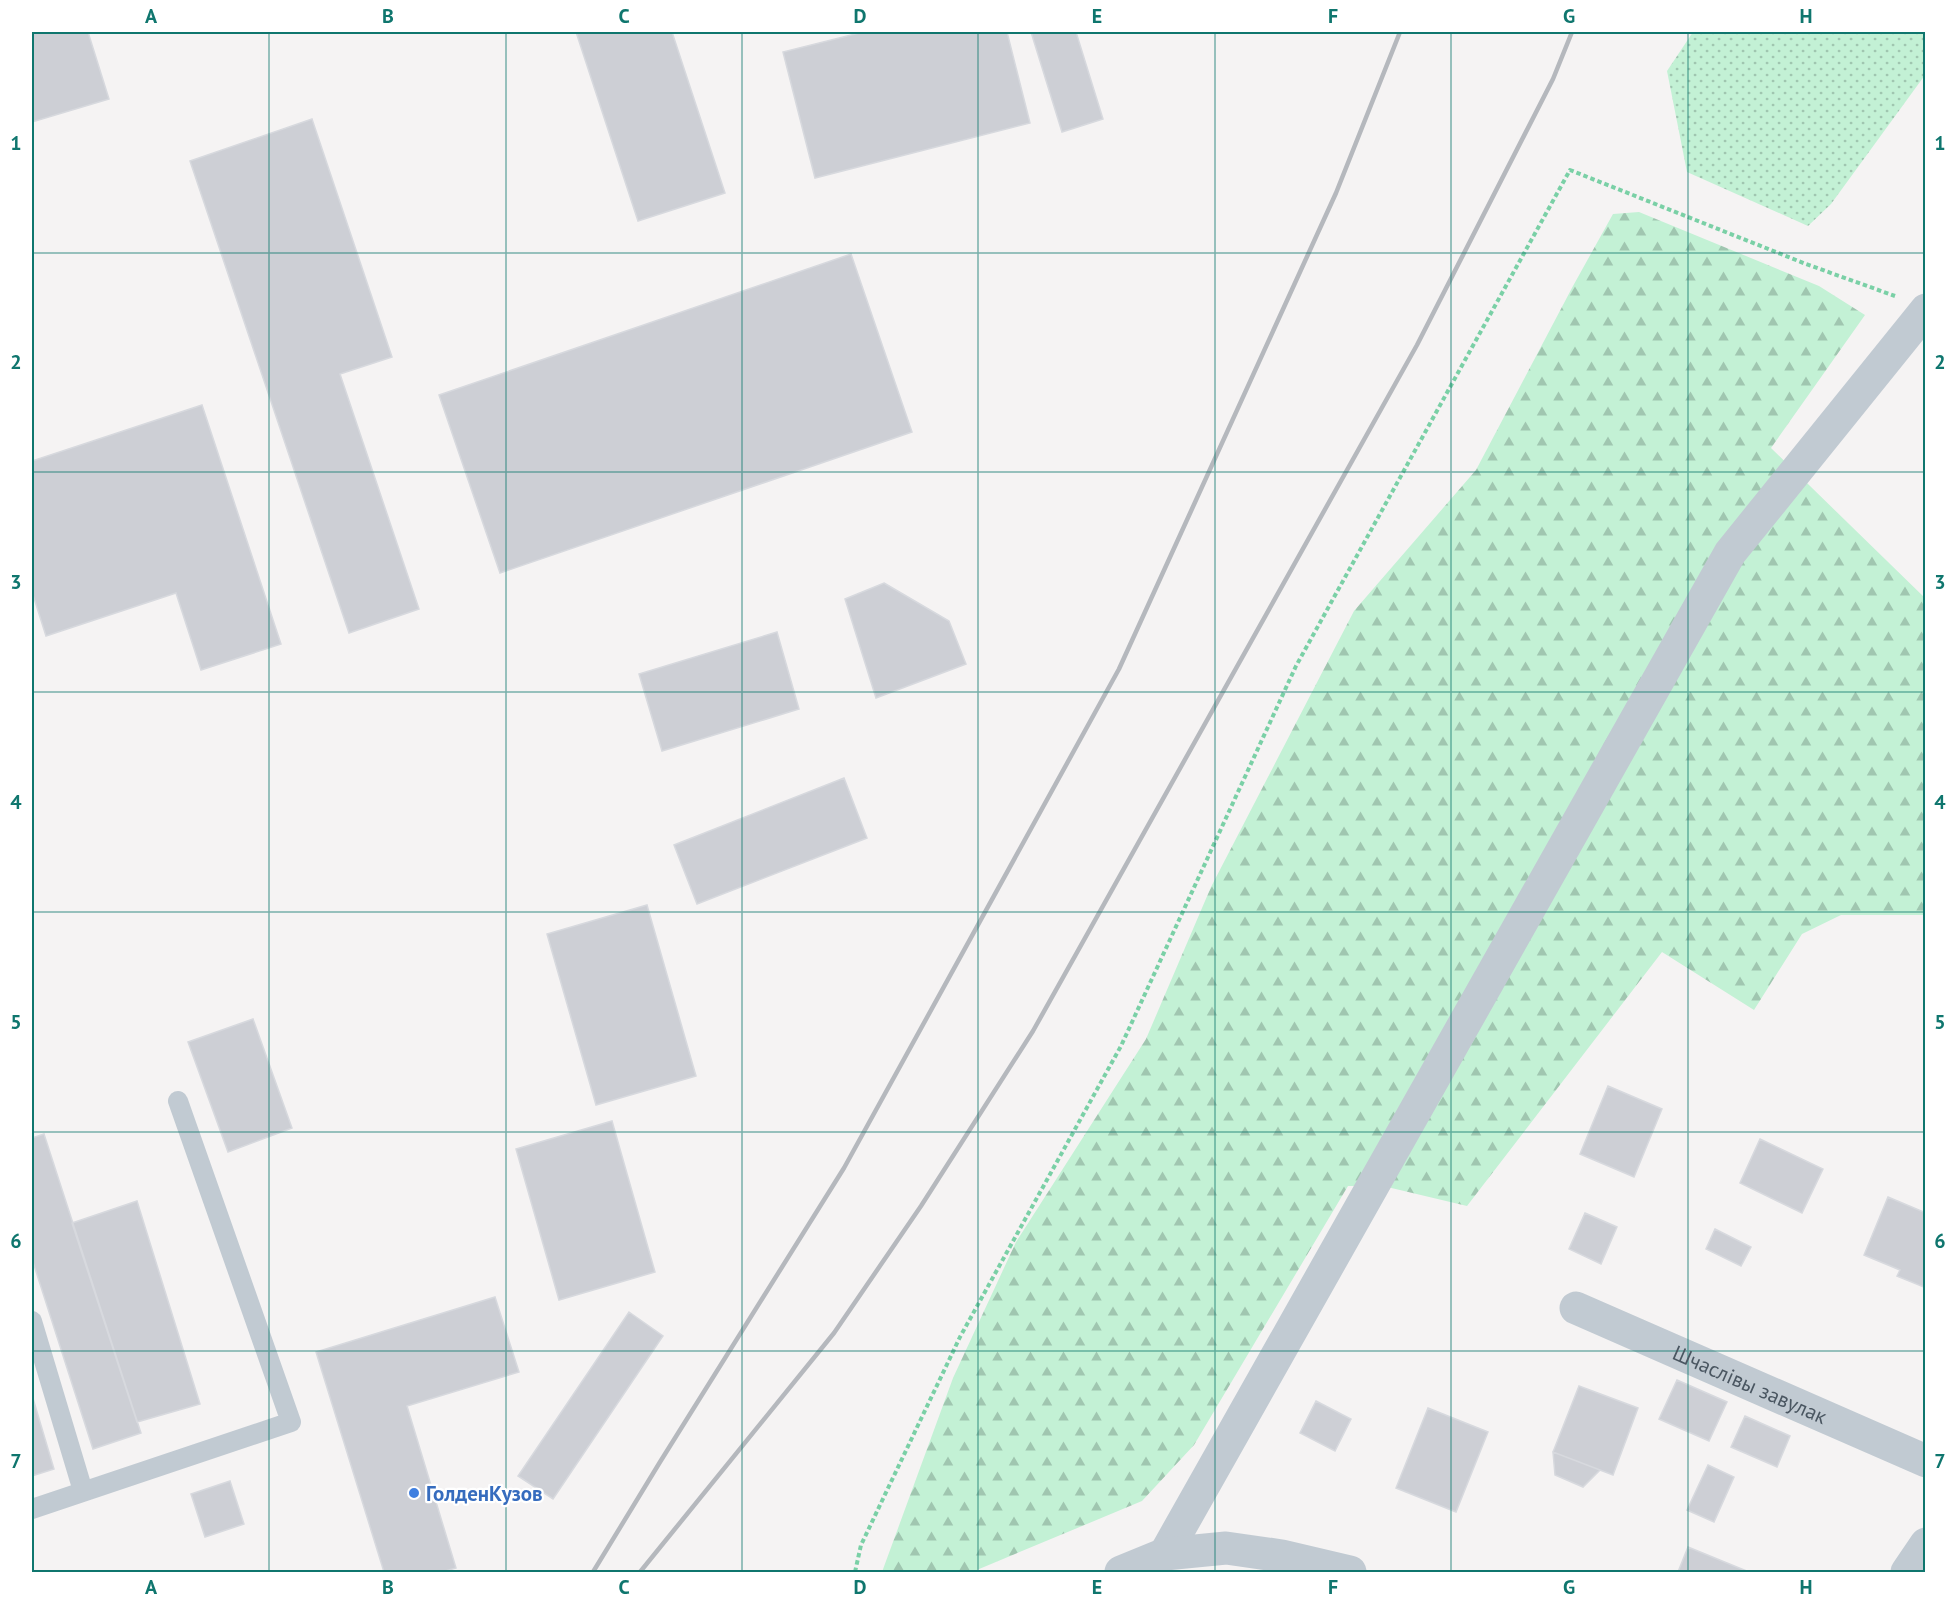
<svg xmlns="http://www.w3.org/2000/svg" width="1957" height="1604" viewBox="0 0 1957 1604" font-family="'PT Sans',sans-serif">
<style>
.grass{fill:url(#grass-dots)}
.forest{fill:url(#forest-firs)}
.building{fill:#cdcfd5;stroke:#d7d9de;stroke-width:1.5}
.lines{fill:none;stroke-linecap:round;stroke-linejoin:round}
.path{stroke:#7ad0a6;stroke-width:4;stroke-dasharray:4.5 3;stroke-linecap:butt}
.lane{stroke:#c1cad2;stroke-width:20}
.street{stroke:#c1cad2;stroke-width:33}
.rail{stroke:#b5b8bd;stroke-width:4.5}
.grid{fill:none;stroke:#0f766e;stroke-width:1.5;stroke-opacity:0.55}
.shop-dot{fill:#3f7fe0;stroke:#fff;stroke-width:2}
.labels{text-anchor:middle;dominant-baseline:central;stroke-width:4.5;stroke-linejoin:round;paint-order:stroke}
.street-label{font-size:21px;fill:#4a5661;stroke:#fff}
.shop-label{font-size:21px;font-weight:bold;fill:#366cbe;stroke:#fff;text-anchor:start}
.neatline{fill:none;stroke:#0f766e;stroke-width:2}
.grid-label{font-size:20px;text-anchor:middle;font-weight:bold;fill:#0f766e}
</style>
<defs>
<pattern id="grass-dots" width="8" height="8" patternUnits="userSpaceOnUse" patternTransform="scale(1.5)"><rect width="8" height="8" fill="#c3f1d5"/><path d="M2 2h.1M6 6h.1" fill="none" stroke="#a0c6b0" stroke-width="1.8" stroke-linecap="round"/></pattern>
<pattern id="forest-firs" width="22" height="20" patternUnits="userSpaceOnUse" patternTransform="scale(1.5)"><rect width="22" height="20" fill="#c3f1d5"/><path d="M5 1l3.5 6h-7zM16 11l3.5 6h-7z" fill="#a0c6b0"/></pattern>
</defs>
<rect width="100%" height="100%" fill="#f5f3f3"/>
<!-- grass -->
<path class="grass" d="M1693,32H1925V75L1831,204L1808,226L1687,172L1667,71Z"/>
<!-- forest -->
<path class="forest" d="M1639,212L1819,286L1865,315L1771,448L1925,598V915H1841L1802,934L1754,1010L1662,952L1467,1206L1383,1186H1348L1194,1445L1142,1501L972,1572H882L953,1378L1016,1242L1146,1039L1211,887L1354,611L1476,470L1573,286L1613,214Z"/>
<!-- building -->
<path class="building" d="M32,32H88L109,99L32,122Z
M576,32H672L725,193L638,221Z
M863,32H1007L1030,123L815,178L783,52Z
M1031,32H1076L1103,119L1062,132Z
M312,119L392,357L340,374L419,609L349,633L190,161Z
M851,254L912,432L500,573L439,395Z
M202,405L281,644L201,670L176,593L46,636L32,592V461Z
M884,583L949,621L966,664L876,698L845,599Z
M777,632L799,709L662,751L639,674Z
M844,778L867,838L697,904L674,845Z
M647,905L696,1076L596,1105L547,934Z
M253,1019L292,1128L228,1152L188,1042Z
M1608,1086L1662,1109L1634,1177L1580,1154Z
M612,1121L655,1272L559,1300L516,1149Z
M44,1134L141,1433L93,1449L32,1259V1138Z
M1760,1139L1823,1169L1802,1213L1740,1183Z
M1888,1197L1926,1213V1288L1897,1276L1900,1270L1864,1255Z
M137,1201L200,1404L137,1422L72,1223Z
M1585,1213L1617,1227L1601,1264L1569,1249Z
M1715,1229L1751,1247L1741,1266L1706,1249Z
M495,1297L519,1372L407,1406L456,1568L442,1572H384L316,1352Z
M629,1312L663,1336L553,1499L518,1476Z
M1677,1380L1727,1402L1709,1441L1659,1419Z
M1579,1386L1638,1408L1613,1475L1553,1452Z
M32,1395L54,1469L32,1476Z
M1316,1401L1351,1419L1335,1451L1300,1433Z
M1428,1408L1488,1432L1456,1512L1396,1488Z
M1745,1416L1790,1436L1777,1467L1731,1447Z
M1553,1452L1600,1470L1583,1487L1555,1475Z
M1708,1465L1734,1477L1714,1522L1687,1510Z
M230,1481L244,1524L205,1537L191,1494Z
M1688,1547L1749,1572H1678Z"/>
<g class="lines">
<!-- path -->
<path class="path" d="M855,1572L861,1545L960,1337L1121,1046L1296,666L1570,170L1806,264L1895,296"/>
<!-- lane -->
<path class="lane" d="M32,1321L83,1491
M32,1509L291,1422L178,1101"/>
<!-- street -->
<g class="street">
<path id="s1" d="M1576,1308L1926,1461"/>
<path d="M1165,1554L1730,553L1926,310"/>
<path d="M1121,1572L1165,1554L1226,1548L1282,1556L1350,1572"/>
<path d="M1907,1572L1926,1544"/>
</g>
<!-- rail -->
<path class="rail" d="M593,1572L660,1462L844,1168L1119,669L1336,193L1400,32
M640,1572L834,1333L921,1206L1033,1031L1417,345L1553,79L1572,32"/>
</g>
<!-- grid -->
<path class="grid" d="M269,32V1572M506,32V1572M742,32V1572M978,32V1572M1215,32V1572M1451,32V1572M1688,32V1572M32,253H1926M32,472H1926M32,692H1926M32,912H1926M32,1132H1926M32,1351H1926"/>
<!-- markers -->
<circle class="shop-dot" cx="414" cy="1493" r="6"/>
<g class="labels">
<!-- street labels -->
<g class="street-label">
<text stroke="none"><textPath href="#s1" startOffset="190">Шчаслівы завулак</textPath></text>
</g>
<!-- shop labels -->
<g class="shop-label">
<text x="426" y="1493">ГолденКузов</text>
</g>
</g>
<!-- border -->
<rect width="1957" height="1604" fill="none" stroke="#ffffff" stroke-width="66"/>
<rect x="33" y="33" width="1891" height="1538" class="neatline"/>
<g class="grid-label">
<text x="151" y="23">A</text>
<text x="388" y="23">B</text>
<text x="624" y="23">C</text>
<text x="860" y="23">D</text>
<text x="1097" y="23">E</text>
<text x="1333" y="23">F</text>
<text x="1569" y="23">G</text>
<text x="1806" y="23">H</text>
<text x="16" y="150">1</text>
<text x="1940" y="150">1</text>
<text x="16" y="369">2</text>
<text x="1940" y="369">2</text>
<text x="16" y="589">3</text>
<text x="1940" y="589">3</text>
<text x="16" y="809">4</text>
<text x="1940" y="809">4</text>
<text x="16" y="1029">5</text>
<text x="1940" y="1029">5</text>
<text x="16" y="1248">6</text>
<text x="1940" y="1248">6</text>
<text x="16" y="1468">7</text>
<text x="1940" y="1468">7</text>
<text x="151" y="1594">A</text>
<text x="388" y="1594">B</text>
<text x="624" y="1594">C</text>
<text x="860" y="1594">D</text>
<text x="1097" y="1594">E</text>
<text x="1333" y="1594">F</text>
<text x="1569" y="1594">G</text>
<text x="1806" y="1594">H</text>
</g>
</svg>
